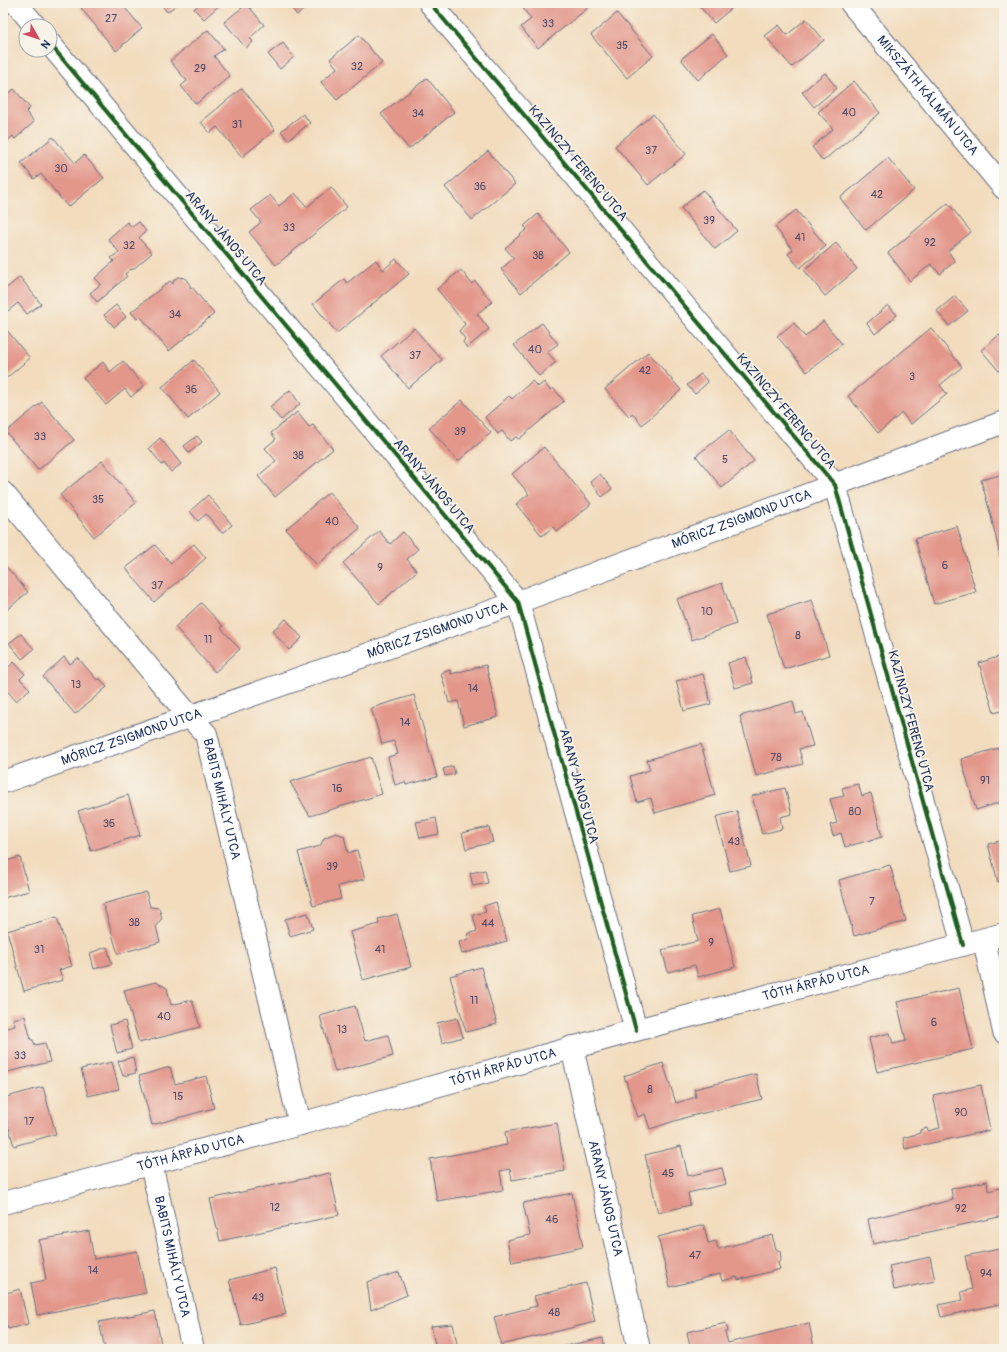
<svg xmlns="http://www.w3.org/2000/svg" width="1007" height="1352" viewBox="0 0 1007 1352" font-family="Pangolin,sans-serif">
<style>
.building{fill:#e3968a}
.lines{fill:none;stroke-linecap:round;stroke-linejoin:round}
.minor-casing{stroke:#666c7f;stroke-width:24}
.minor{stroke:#fff;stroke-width:22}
.cycleway-casing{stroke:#f7f3e8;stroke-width:6}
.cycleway{stroke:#1b5e20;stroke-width:4}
.labels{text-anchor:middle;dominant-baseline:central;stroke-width:3.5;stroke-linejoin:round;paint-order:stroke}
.number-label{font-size:11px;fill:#4d4969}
.street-label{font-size:13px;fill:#1b2f5e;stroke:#f7f3e8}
</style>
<rect width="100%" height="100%" fill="#f7f3e8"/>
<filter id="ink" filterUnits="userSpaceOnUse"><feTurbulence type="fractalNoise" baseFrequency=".025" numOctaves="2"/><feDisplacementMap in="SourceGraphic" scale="8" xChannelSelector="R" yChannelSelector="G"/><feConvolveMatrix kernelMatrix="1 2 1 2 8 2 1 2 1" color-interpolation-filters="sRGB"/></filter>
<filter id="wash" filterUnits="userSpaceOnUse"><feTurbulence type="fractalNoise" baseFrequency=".012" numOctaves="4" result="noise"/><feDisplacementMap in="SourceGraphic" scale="16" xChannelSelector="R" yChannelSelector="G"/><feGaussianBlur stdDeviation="0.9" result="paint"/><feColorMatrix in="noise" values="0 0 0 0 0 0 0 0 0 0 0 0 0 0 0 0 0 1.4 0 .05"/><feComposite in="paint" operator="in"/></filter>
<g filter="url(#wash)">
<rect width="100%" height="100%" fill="#f2dcbd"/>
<g id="blocks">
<!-- building -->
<path class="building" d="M86,3H121L142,28L116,51L81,8Z
M160,3H179L167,12Z
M201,3H222L204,19L194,9Z
M287,3H312L297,15Z
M519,3H594L538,48L521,27L531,19Z
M697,3H738L714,23Z
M247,4L264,25L250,38L253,42L246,48L224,22Z
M617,13L653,56L627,78L591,35Z
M806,19L824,40L792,67L765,36L779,25L787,35Z
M208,30L224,49L214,56L230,76L196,104L181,86L187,81L170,61Z
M712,34L728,54L698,80L681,59Z
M359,35L382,63L337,100L321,82L337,68L330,59Z
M283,43L294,57L280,69L268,54Z
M825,73L837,88L814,107L802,92Z
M427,78L454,112L409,149L381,114Z
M854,81L880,113L823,161L812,147L833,129L818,112Z
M242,88L275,130L242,157L217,127L210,133L201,122Z
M14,89L30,108L26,112L34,122L15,139L13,136L3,145V98Z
M303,114L310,123L288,140L281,131Z
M653,114L686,154L648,185L615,146Z
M53,137L75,163L84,155L104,178L68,207L41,174L34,179L21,163Z
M488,151L515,184L472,220L445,187Z
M888,158L914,190L866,230L840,198Z
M331,187L347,207L276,265L249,232L261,222L251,210L270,195L279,206L295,193L307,207Z
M703,190L737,231L715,249L681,208Z
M948,203L971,232L948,251L955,261L940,274L931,264L910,281L888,253Z
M796,210L826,246L800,268L788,254L793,250L775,227Z
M538,214L569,252L521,293L501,269L514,258L505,248L527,229L524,226Z
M127,222L132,227L139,222L146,231L139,238L152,253L132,270L131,269L125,274L127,276L97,302L90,293L101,284L95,278L114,261L111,258L119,252L108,239Z
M836,243L857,269L825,296L804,270Z
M396,259L409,274L337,333L313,304L344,279L347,283L376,260L383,270Z
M461,270L472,284L475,281L492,302L477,314L489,329L467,348L463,342L465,339L459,331L465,324L437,289Z
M20,277L41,304L27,314L18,303L4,314L3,313V291Z
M178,277L185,278L190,285V289L192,287L214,314L169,351L140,316L137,319L131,312L170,281L173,284L174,280Z
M955,296L968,311L949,326L937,311Z
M116,305L126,317L114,327L104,315Z
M888,305L897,315L875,334L867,323Z
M823,321L842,344L807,372L777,336L794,323L805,337Z
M542,323L558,344L547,352L556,362L539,376L514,345Z
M4,327L30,358L3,381V328Z
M414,328L442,360L408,388L381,356Z
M931,328L962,367L940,385L947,394L911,424L902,413L878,433L848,396Z
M999,335L1002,339L1004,338V377L981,350Z
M648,352L681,390L642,425L632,413L629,416L605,389Z
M194,360L220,392L188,419L162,387Z
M123,361L144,386L131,397L125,389L106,405L83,378L103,362L110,372Z
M701,374L708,382L695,394L687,385Z
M532,381L538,387L544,382L550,390L553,388L564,401L519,439L516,437L510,441L502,431L498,434L485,417L509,396L512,399Z
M290,390L300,404L281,420L270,407Z
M462,400L491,433L458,461L429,428Z
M42,402L74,440L38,470L6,432Z
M297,412L309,427L313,425L333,449L275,497L258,476L276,461L265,448L276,439L271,433Z
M729,430L754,461L722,488L696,456Z
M197,436L202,442L189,453L184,446Z
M160,438L181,464L171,472L164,463L162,465L149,448Z
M544,447L591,504L557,532L553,527L542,536L516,504L529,494L512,474Z
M102,461L136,503L94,537L60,495Z
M600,474L612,489L602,497L590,482Z
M1004,474V560H1001L991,516L981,480Z
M329,492L360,528L317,565L286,529Z
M208,495L232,525L222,533L206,514L198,521L190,511Z
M957,526L976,592L934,604L915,539Z
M379,531L390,544L403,532L418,549L407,559L417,571L379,604L343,563Z
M194,544L206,558L154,602L126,568L155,545L171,563Z
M3,563L28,592L3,613Z
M722,583L736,624L692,640L677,599Z
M812,600L829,655L784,669L767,614Z
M201,603L223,626L221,628L240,649L215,672L175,627Z
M286,619L302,638L289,650L272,631Z
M21,634L34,649L22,659L9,643Z
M1004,655V710L994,713L979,663Z
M64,657L70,664L78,658L97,680L99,678L107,687L75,714L43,677Z
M746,657L753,683L735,688L728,663Z
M14,662L25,674L20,679L30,689L16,701L3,686V672Z
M486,665L498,717L464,726L458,701L449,703L441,673L450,670L451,674Z
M703,674L711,704L684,711L676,681Z
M414,695L437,777L406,785L405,782L395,785L388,757L398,754L394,741L382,744L371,708Z
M793,701L796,714L803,712L813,746L799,749L803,764L756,776L740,716Z
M701,744L715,795L655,813L651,798L637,802L630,776L650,770L647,760Z
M1002,747L1004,753V801L976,810L961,759Z
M371,757L382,794L310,816L290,782Z
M453,766L455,774L445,776L443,769Z
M858,784L862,796L871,793L882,837L845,847L841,833L833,836L830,825L837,823L830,799L844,796L842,788Z
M785,788L792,814L780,817L782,829L762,834L752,796Z
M128,795L140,835L91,851L78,811Z
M737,811L751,866L730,871L716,817Z
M436,818L439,834L420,838L416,822Z
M489,827L493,842L466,849L462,833Z
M336,833L344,836L348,853L357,850L365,879L338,886L341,899L313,906L298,852L320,846L324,838Z
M1004,840V880L998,882L988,844Z
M20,857L29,891L3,898V873L8,868L6,861Z
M890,865L906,921L854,936L839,880Z
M485,870L488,883L473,886L470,873Z
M146,892L150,907L159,908L162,918L156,926L160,942L118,954L103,904Z
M496,902L507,941L462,954L459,942L469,939L467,934L477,931L473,915L486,912L484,906Z
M720,909L735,967L698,977L695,965L668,972L662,950L698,941L692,916Z
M308,913L313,929L290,936L285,919Z
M397,914L411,967L363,980L350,932L379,924L378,919Z
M57,917L72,966L59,970L63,980L24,991L7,931Z
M107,947L112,964L94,969L90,953Z
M481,967L497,1024L466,1032L450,976Z
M156,982L167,988L171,1005L192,1000L200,1027L139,1043L124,990Z
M959,988L973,1049L877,1072L869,1038L890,1033L893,1044L906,1041L897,1002Z
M355,1006L365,1041L388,1035L393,1056L335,1072L320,1016Z
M25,1016L31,1040H33L35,1045L45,1043L50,1062L3,1073V1029L15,1026L13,1019Z
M457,1018L463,1037L442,1043L437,1023Z
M125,1021L132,1049L117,1053L110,1025Z
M133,1057L136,1073L123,1076L118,1061Z
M112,1062L119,1089L88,1096L81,1069Z
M663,1063L676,1103L696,1097L694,1089L756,1074L762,1099L687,1117L650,1129L645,1114L638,1117L624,1076Z
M170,1067L175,1084L206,1076L214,1108L152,1125L139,1076Z
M981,1085L990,1130L905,1149L903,1138L920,1133V1130L927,1128L928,1131L940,1128L933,1095Z
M43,1087L56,1134L14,1146L3,1107V1098Z
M557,1123L565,1171L512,1180L510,1169L500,1171L503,1190L437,1201L430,1159L507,1145L505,1132Z
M681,1146L688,1176L722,1168L726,1184L688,1193L690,1205L658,1213L645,1155Z
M330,1173L339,1215L220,1241L210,1199Z
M987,1181L988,1191L1004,1187V1216L873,1244L868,1219L953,1200L951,1189Z
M572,1193L583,1247L512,1262L507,1240L530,1235L523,1203Z
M704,1225L708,1243L716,1241L718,1249L772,1235L776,1249L780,1251L781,1259L778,1263L780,1269L738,1280L737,1277L722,1281L720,1274L670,1287L658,1237Z
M89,1231L94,1259L137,1251L146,1293L37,1315L31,1283L46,1280L39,1240Z
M1004,1248V1303L941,1317L938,1305L963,1300L961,1292L972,1289L965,1256Z
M930,1257L935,1281L894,1290L889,1266Z
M275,1268L286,1314L241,1325L229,1280Z
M399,1272L407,1295L371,1310L367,1282Z
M586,1283L595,1322L501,1345L494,1317L537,1306L534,1296Z
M20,1289L28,1324L8,1329L3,1311V1294Z
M155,1311L162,1349H105L99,1322Z
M726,1323L728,1332H725L728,1343L809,1323L814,1347L804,1349H684L690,1347L687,1332Z
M453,1324L458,1349H436L431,1326Z
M603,1338L605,1349H556V1348Z"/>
</g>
</g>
<g filter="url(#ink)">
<use href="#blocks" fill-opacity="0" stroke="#666c7f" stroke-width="1"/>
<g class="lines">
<!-- minor casing -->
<g class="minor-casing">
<g id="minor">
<path d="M16,3L35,26"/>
<path d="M430,3L835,485L963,945"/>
<path id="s1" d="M851,3L1004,188"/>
<path d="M50,44L518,602L636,1030"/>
<path id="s2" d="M3,493L190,717L206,734L300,1124"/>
<path id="s3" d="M3,782L518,602L1004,422"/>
<path d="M984,940L1004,1032"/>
<path id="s4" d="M572,1047L639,1349"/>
<path id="s5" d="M151,1164L193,1349"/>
<path id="s6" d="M3,1203L300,1124L636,1030L1004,934"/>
</g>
</g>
<!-- minor -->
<use href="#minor" class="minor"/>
<!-- cycleway casing -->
<g class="cycleway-casing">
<path id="cycleway" d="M430,3L835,485L963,945
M50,44L518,602L636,1030"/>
</g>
<!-- cycleway -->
<use href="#cycleway" class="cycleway"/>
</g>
</g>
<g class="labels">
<!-- number labels -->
<g class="number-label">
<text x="111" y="18">27</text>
<text x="548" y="23">33</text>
<text x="622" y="45">35</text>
<text x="357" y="66">32</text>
<text x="200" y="68">29</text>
<text x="849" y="112">40</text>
<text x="418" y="113">34</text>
<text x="237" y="124">31</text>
<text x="651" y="150">37</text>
<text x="61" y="168">30</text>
<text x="480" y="186">36</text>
<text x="877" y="194">42</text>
<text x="709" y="220">39</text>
<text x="289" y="227">33</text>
<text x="800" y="237">41</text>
<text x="930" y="242">92</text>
<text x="129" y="245">32</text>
<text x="538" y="255">38</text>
<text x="175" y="314">34</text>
<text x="535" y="349">40</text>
<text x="415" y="355">37</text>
<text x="645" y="370">42</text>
<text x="912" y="376">3</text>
<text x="191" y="389">36</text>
<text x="460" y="431">39</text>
<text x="40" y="436">33</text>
<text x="298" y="455">38</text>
<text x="725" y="459">5</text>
<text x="98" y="499">35</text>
<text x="332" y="521">40</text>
<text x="945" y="565">6</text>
<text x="380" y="567">9</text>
<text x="157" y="585">37</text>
<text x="707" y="611">10</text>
<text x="798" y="635">8</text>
<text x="208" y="639">11</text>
<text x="76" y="684">13</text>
<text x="473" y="688">14</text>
<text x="405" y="722">14</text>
<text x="776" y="757">78</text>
<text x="985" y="780">91</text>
<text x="337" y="788">16</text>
<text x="855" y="811">80</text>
<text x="109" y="823">36</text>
<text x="734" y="841">43</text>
<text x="332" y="866">39</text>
<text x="872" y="901">7</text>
<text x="134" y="922">38</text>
<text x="488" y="923">44</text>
<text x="711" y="942">9</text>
<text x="39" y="949">31</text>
<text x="380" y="949">41</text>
<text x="474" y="1000">11</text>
<text x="164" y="1016">40</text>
<text x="934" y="1022">6</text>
<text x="342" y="1029">13</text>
<text x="20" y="1055">33</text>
<text x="650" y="1089">8</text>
<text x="178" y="1096">15</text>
<text x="961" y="1112">90</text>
<text x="29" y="1121">17</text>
<text x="668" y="1173">45</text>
<text x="275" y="1207">12</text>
<text x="961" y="1208">92</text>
<text x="552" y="1219">46</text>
<text x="695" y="1255">47</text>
<text x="93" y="1270">14</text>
<text x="986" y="1273">94</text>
<text x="258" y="1297">43</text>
<text x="554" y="1312">48</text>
</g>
<!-- street labels -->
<g class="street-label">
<text stroke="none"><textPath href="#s1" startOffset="120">MIKSZÁTH KÁLMÁN UTCA</textPath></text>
<text transform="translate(578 163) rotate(50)">KAZINCZY FERENC UTCA</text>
<text transform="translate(226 238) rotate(50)">ARANY JÁNOS UTCA</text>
<text transform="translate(786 411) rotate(50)">KAZINCZY FERENC UTCA</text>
<text transform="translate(434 486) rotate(50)">ARANY JÁNOS UTCA</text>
<text stroke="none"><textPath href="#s3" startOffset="784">MÓRICZ ZSIGMOND UTCA</textPath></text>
<text stroke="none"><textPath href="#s3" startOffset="460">MÓRICZ ZSIGMOND UTCA</textPath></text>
<text transform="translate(911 721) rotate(75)">KAZINCZY FERENC UTCA</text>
<text stroke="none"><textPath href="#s3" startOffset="136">MÓRICZ ZSIGMOND UTCA</textPath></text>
<text transform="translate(579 786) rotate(75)">ARANY JÁNOS UTCA</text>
<text stroke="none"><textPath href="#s2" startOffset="382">BABITS MIHÁLY UTCA</textPath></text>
<text stroke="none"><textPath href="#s6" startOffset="842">TÓTH ÁRPÁD UTCA</textPath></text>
<text stroke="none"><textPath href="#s6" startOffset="518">TÓTH ÁRPÁD UTCA</textPath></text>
<text stroke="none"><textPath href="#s6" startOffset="194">TÓTH ÁRPÁD UTCA</textPath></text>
<text stroke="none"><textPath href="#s4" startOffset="155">ARANY JÁNOS UTCA</textPath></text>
<text stroke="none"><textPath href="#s5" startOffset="95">BABITS MIHÁLY UTCA</textPath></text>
</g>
</g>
<!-- margin -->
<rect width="1007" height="1352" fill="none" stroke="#f7f3e8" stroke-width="16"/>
<!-- north arrow -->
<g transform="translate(38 38) rotate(129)"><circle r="19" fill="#f7f3e8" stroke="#9fa5b1"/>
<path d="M0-3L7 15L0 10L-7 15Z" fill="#d1495b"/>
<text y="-6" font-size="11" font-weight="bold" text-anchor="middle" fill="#1b2f5e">N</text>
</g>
</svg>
